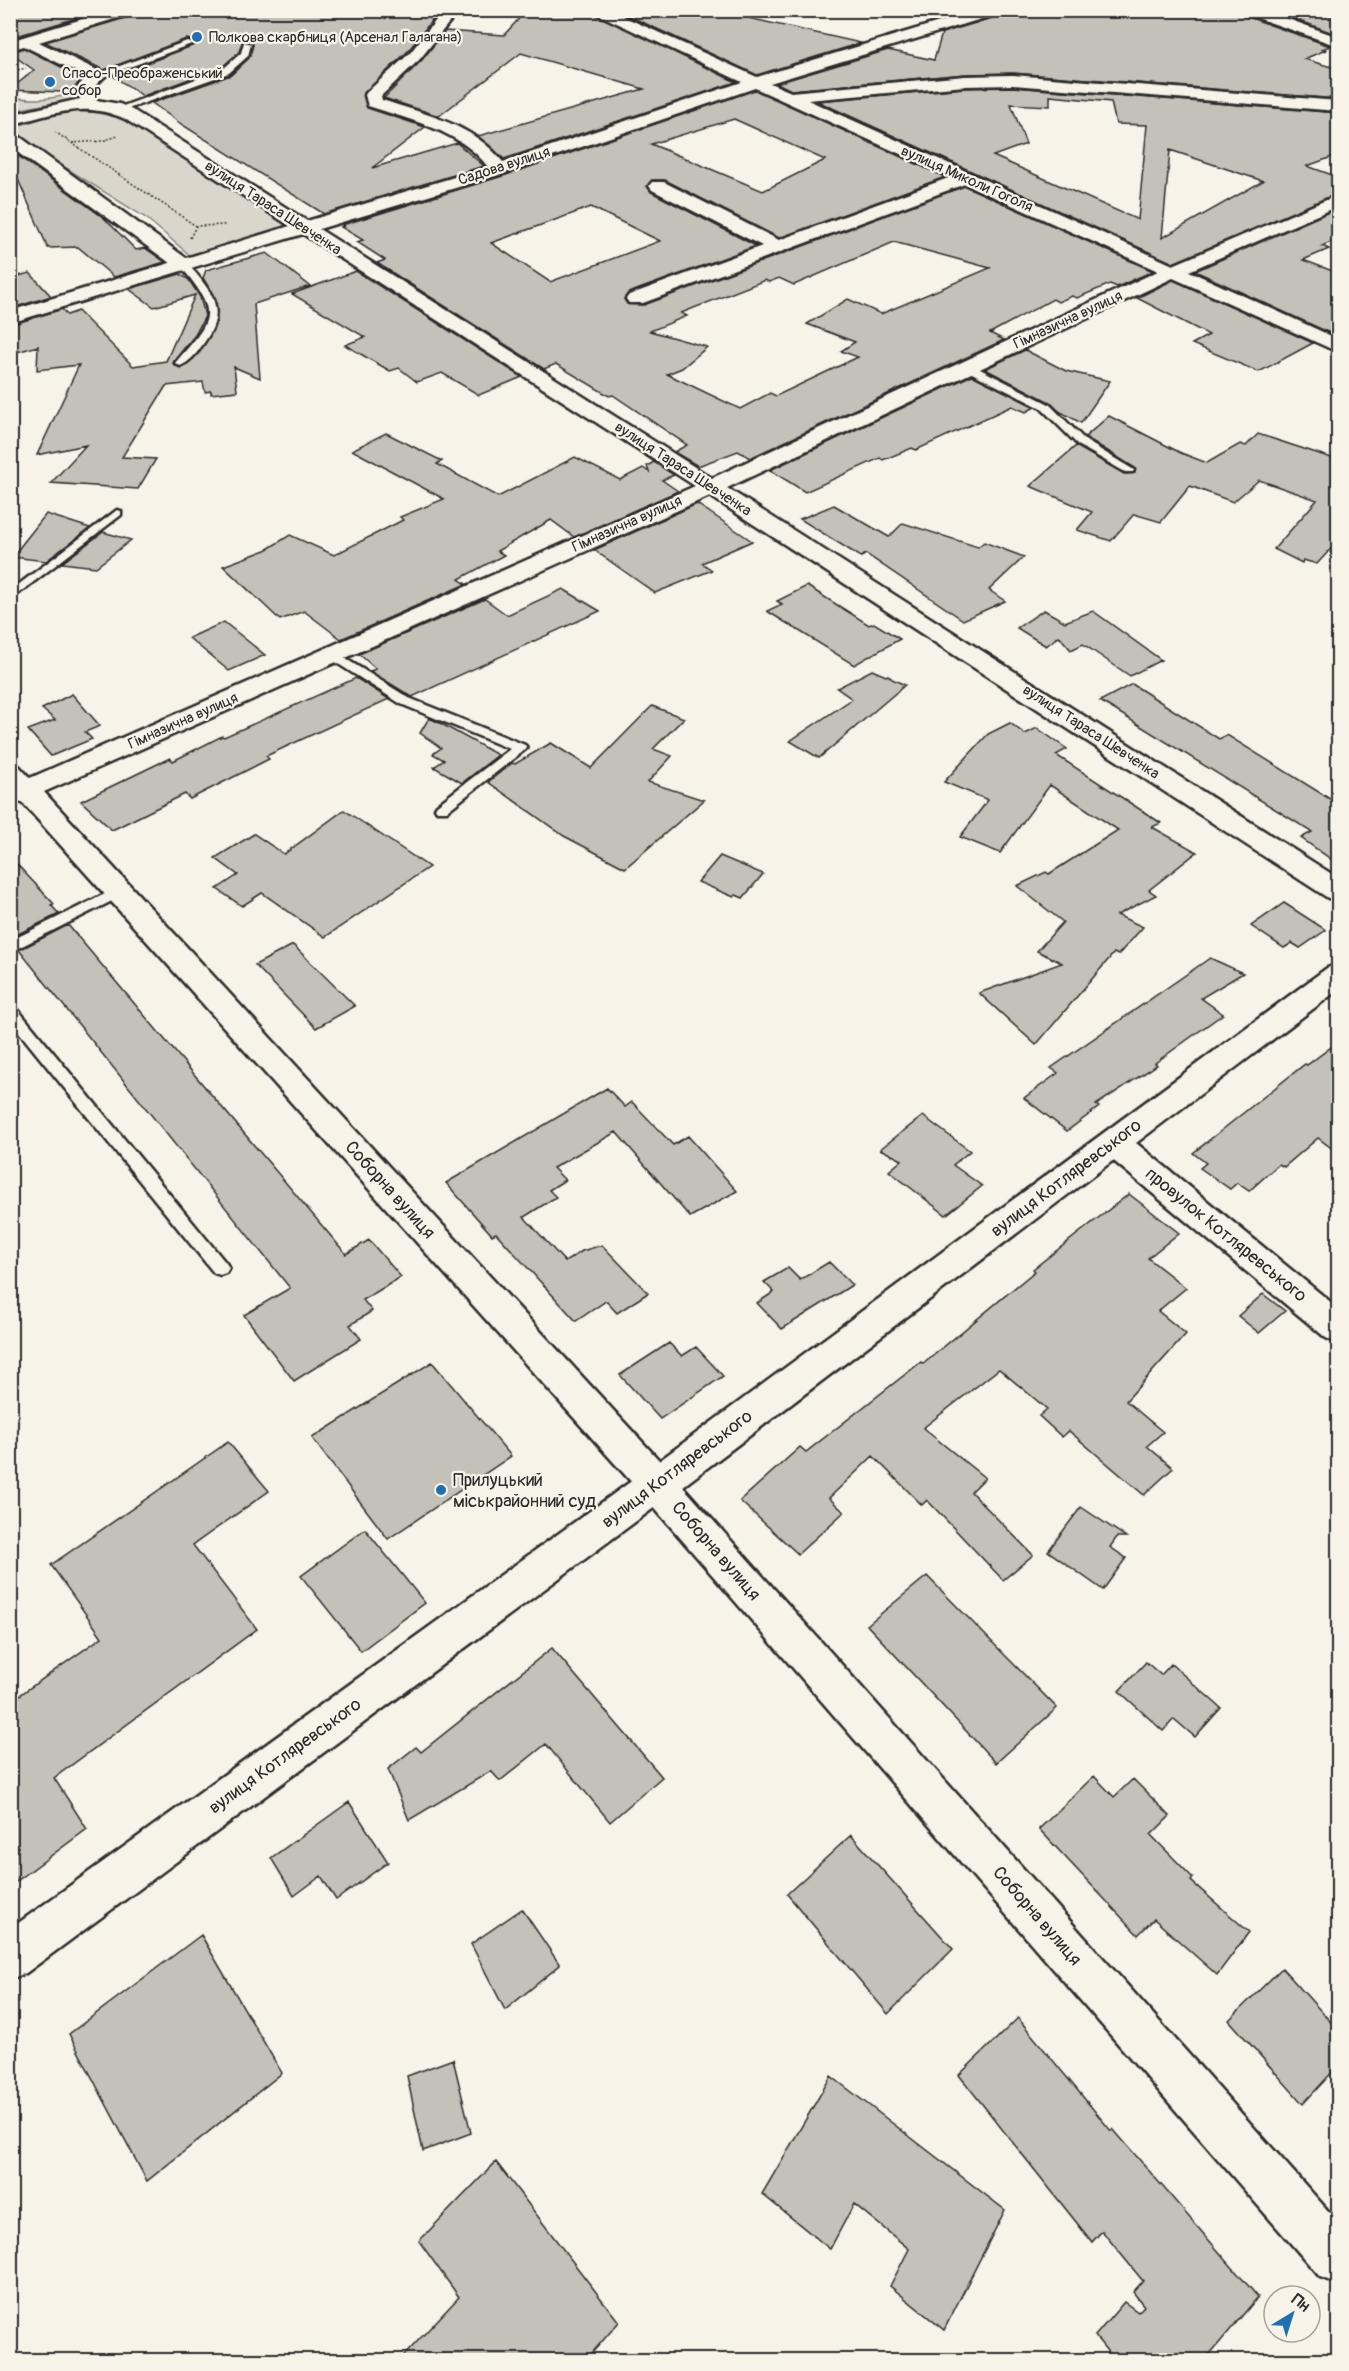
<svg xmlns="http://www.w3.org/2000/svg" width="1349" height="2371" viewBox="0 0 1349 2371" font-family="Pangolin,sans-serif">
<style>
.green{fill:#dad6cc;stroke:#82807c;stroke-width:1.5}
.building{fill:#c4c1b9;stroke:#2b2b2b;stroke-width:1.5;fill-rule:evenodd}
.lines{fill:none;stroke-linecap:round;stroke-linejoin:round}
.lane-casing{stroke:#2b2b2b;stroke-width:5}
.street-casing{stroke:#2b2b2b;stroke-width:5}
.secondary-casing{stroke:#2b2b2b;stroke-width:5}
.path{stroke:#2b2b2b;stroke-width:1.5;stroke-dasharray:2 2;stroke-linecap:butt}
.lane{fill:#f7f3e8;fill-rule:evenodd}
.street{fill:#f7f3e8;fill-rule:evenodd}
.secondary{fill:#f7f3e8;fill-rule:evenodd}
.poi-dot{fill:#1f6fb2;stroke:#f7f3e8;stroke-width:2}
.labels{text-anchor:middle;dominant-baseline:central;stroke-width:4.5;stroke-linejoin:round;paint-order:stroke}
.far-poi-label{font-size:15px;fill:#2b2b2b;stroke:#f7f3e8;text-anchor:start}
.far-street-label{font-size:15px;fill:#2b2b2b;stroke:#f7f3e8}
.street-label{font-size:18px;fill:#2b2b2b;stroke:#f7f3e8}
.poi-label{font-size:18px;fill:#2b2b2b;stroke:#f7f3e8;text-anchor:start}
</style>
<rect width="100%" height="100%" fill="#f7f3e8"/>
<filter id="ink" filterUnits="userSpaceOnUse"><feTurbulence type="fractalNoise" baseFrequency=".0167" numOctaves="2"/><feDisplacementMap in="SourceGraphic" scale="12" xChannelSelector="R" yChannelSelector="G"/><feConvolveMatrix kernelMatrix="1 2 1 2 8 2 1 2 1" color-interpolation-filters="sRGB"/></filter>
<g filter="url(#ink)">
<!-- green -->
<path class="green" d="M75,94L79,98L11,111V96C32,102 53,98 75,94Z
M77,107L111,110L287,226L260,238L192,257L146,218L23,141L11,128Z"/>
<!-- building -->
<path class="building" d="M10,10H103L10,38Z
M138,10H440L408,51L363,94L367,108L425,127L372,168L457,143L484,166L324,214L181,124L152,103L231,75L249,58L253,45L252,42L243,40L239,52L222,67L143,96L113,76L195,45L196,42L186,39L104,70L45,42L135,15Z
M527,10H587L736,82L504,159L478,136L644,89L521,53L439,116L384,98L422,60L445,31L504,35Z
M616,10H656L676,18L690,10H712L861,43L757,75Z
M1005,10H1239L1242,15L1330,46L1322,49L1326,50L1304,59L1338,69V99L1013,73L965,74L791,90L777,83L888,50L934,60L942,33L1002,15Z
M1271,10H1311L1338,19V35Z
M24,48L83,78L75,87L63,92L10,90L34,70L10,53Z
M1013,87L1338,113V155L1307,166L1338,177V193L1173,263L817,101L965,88ZM1050,96L1111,102L1116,124L1147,125L1138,220L993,156L1026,144L1011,104L1050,106ZM1170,150L1263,181L1162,238Z
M755,90L945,177L779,238L665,180H652L647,186L651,192L756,246L628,293L624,299L627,304L644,305L965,186L1153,271L1117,287L1110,284L1077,298L1072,296L1058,302L1053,299L990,333L1004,340L750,458L738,451L698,466L674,452L687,445L613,395L609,396L556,364L544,369L377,263L385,260L357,242L363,240L341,227L344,226L342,225L506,175ZM734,119L825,160L763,191L651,144ZM591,207L660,241L550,282L491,243ZM894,242L990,268L881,314L848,299L807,324L855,342L841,351L858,357L776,396L770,393L740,409L667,374L682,368L707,347L650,331L687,316L681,313L765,280L769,282L779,278L794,285Z
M10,150L104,218L136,250L145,248L165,262L114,277L78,247L48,248L10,161Z
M1338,208V239L1322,246L1329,249L1303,260L1338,273V330L1332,334L1195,271Z
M267,253L310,286L254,304L260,378L234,367L237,391L211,394V391L205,392L203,382L166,386L122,457L156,459L138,489L51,483L86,445L37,455L79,365L37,370L38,346L10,354V325L62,309L67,315L78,311L133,366L166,361L195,295L154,307L129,289L180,274L189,280L200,297L205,316L195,335L173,362L174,365L181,368L200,352L217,321L216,300L203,278L206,270Z
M356,271L522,377L479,395L442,373L417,382L399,368L390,371L345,345L365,337L292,294Z
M30,273L51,296L10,309V278Z
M1173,280L1313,343L1259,372L1192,344L1209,335L1137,298Z
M1025,350L1066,371L1110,381L1081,423L1059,411L1050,402L985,369Z
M972,375L1035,407L1026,412L1012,406L916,450L912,448L883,460L880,458L805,492L770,470Z
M1109,416L1181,453L1207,463L1240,444L1246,446L1258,434L1338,460V541L1317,564L1303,560L1302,563L1274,549L1317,500L1259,480L1233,502L1190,486L1161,522L1134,514L1111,541L1077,530L1092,512L1030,486L1076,446L1124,474L1135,473V468L1085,437Z
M386,433L442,461L437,464L498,497L575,457L620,480L643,468L649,472L647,466L654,462L674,475L662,480L678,491L574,537L551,520L497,551L504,555L459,579L466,584L341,639L304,611L280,620L223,566L266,550L290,535L334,555L403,520L400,517L444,499L352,450Z
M697,504L752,541L702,563L712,570L655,593L594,550Z
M834,505L889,537L903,523L978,547L984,542L1024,557L989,590L1005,601L963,620L866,554L861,557L800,519Z
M46,514L90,528L46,561L12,557Z
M103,532L131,540L96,567L62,563Z
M807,586L869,625L874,623L900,639L854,665L767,611L782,604L777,601Z
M563,589L600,611L412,697L370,671L376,669L359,654L485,599L507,615Z
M1044,610L1065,622L1093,611L1161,660L1130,676L1083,644L1071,650L1059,636L1046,646L1017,628Z
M224,622L265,655L229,671L189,638Z
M872,670L886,676L888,675L892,679L905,685L819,758L790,741L852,699L837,688Z
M356,678L389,699L266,756L269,759L190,799L185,794L112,830L81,801L170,758L173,761L222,736L224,737Z
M1132,684L1219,739L1227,735L1338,804V864L1301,838L1312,832L1100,701Z
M72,694L100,726L85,732L92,739L51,756L28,730L55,720L42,709Z
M652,706L684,718L653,749L672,756L648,782L704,800L625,868L564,836L488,782L512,763L515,764L551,743L591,768Z
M429,718L438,722L498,755L462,783L434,767L444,760L433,754L441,748L420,733Z
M1010,723L1025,734L1037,728L1067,749L1056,755L1161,823L1152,827L1197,852L1149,890L1156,895L1117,915L1143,927L1118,955L1114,953L1036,1045L979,993L1062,963L1037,951L1063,922L1017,886L1046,872L1049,874L1118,830L1050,785L1000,853L960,837L988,800L944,782L988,734Z
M344,810L429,867L325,937L262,893L242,906L217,889L238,875L215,858L254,834L284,854Z
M720,856L763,874L743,898L736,895L734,897L698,882Z
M10,857L54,904L51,905L59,914L10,938Z
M1284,903L1326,930L1300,948L1292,943L1284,948L1251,926Z
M68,925L346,1254L369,1240L401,1277L363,1300L372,1311L350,1325L361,1339L294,1381L244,1315L290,1288L19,950Z
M293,945L355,1006L316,1028L255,965Z
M1210,958L1243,973L1201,998L1223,1014L1155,1063L1157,1065L1096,1105L1099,1107L1067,1131L1024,1098L1058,1073L1051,1068Z
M1338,1042V1153L1318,1138L1284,1167L1279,1164L1249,1191L1237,1183L1230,1189L1200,1168L1206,1163L1193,1153L1305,1064L1307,1065Z
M607,1088L625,1107L632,1102L673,1145L688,1136L737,1191L690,1217L616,1132L553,1168L565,1180L549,1190L556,1197L524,1217L565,1262L582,1251L602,1245L648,1293L617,1313L606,1301L576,1321L496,1233L492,1235L446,1183Z
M923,1116L970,1151L953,1165L982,1186L946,1215L889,1171L902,1160L880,1149Z
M1129,1194L1179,1233L1148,1258L1186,1288L1158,1311L1186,1334L1126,1401L1163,1432L1147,1446L1173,1468L1144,1495L1069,1431L1062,1437L1039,1416L1047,1409L999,1369L923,1428L985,1478L971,1492L1033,1555L1003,1580L927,1500L922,1505L873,1456L829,1498L844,1512L798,1554L740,1501L800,1447L806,1452L921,1362L923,1364L1035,1271L1033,1269Z
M829,1262L852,1285L782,1329L757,1303L774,1292L764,1282L788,1268L800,1280Z
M1263,1294L1285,1311L1259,1333L1238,1316Z
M669,1343L682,1356L696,1347L723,1376L660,1419L620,1375Z
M432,1362L511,1456L388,1539L312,1438Z
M228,1442L269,1491L193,1545L257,1629L54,1778L87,1829L10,1886V1702L102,1637L51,1565Z
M1081,1507L1126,1537H1117L1110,1547L1126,1558L1103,1590L1048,1551Z
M365,1529L425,1603L361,1651L301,1576Z
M927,1576L1057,1708L996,1763L867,1625Z
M552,1648L662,1777L610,1822L546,1744L500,1781L491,1771L409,1820L388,1769L416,1747L421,1752Z
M1146,1662L1161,1675L1171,1664L1221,1708L1195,1737L1174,1719L1163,1731L1119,1691Z
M1094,1776L1114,1797L1133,1779L1170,1816L1151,1835L1193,1878L1191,1881L1249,1932L1217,1975L1154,1919L1138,1935L1039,1829Z
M349,1802L388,1862L336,1900L321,1876L294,1896L271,1858Z
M851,1835L953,1949L888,2014L787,1894Z
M522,1909L560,1965L505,2010L471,1944Z
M201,1935L282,2073L147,2181L69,2034Z
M1282,1968L1338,2030V2066L1303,2104L1229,2020Z
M1018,2018L1111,2131L1113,2129L1258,2297L1204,2361H1115L1095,2336L1124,2302L1138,2312L1144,2306L1133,2292L1143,2281L1102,2231L1092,2242L959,2075Z
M453,2059L471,2133L423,2151L407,2076Z
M831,2076L1005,2210L944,2330L890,2286L909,2249L854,2204L830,2249L762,2194Z
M496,2162L619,2322L585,2361H399L459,2297L419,2241Z"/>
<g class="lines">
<!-- lane casing -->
<g class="lane-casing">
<path id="lane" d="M187,41L194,43L100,78L93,76Z
M244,42L251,44L248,56L229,73L122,111L115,109L223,69L241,53Z
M181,263H187C211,291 229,309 203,344C198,352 189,363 180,366L175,363C212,320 221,314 181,267Z
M964,365H972L1049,404L1086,441L1134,470L1133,472H1125L1078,445L1041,408L964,369Z
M117,510L121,511V515L10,600V591Z
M333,651L409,698L525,745L527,748L447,811H437L435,808L437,805L510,749L401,704L329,658L327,655Z
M119,887L126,892L124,895L10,952V941Z
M10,1005L15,1006L226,1263L229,1268L226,1273L220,1275L214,1273L10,1021Z"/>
</g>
<!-- street casing -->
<g class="street-casing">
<path id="street" d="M112,10H136L134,13L39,42L103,73L105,76L95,86L94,97L96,100L120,104L136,112L307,221L488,167C460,130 410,120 368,106L365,95L367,92L410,53L444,10H459L420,59L381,96L382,100C425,114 473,124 503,162L742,82L589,10H609L757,77L979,10H1003L1001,13L770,83L791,92L965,76L1013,75L1338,101V111L1013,85L965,86L808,100L1173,265L1338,195V206L1189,271L1338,339V352L1173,278L727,488L1338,878V900L1328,898L710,496L44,792L670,1472L1338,2222V2284L1320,2277L644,1496L22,802L10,806V764L19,766L30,778L695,486L303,234L10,323V311L170,263L10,147V133L16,134L186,258L290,226L125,119C83,100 52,115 10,125V115L80,99L79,85L87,77L24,46L10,50V41ZM755,88L951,177L779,240L664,182H652L649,186L652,190L762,246L629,295L626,299L629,303H643L965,184L1158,271L712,478L319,229L505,173Z
M1241,10H1263L1338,37V46L1243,13Z
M1114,1131L1125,1134L1338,1308V1343L1326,1338L1103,1152L1098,1143L1103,1134Z"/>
</g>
<!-- secondary casing -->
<g class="secondary-casing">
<path id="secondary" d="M1338,964V990L670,1496L26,1973L10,1979V1929L644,1472L1327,968Z"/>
</g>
<!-- path -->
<path class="path" d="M10,72L26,68
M10,88L21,93
M55,132L196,226
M72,143L102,141L118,136
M190,238L196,226L226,225"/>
<!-- lane -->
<use href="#lane" class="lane"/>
<!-- street -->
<use href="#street" class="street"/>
<!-- secondary -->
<use href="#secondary" class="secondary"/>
</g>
</g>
<!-- markers -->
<g class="poi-dot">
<circle cx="197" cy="37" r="6"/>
<circle cx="50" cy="82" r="6"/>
<circle cx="441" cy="1490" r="6"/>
</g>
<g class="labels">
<!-- far-poi labels -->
<g class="far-poi-label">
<text x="209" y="37">Полкова скарбниця (Арсенал Галагана)</text>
<text x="62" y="73">Спасо-Преображенський<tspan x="62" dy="17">собор</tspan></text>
</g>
<!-- far-street labels -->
<g class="far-street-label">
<text transform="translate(504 166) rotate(-18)">Садова вулиця</text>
<text transform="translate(967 179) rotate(24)">вулиця Миколи Гоголя</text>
<text transform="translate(273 208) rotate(33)">вулиця Тараса Шевченка</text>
<text transform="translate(1068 320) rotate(-25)">Гімназична вулиця</text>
<text transform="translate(683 469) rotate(33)">вулиця Тараса Шевченка</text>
<text transform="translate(627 524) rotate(-24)">Гімназична вулиця</text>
<text transform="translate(183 721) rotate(-24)">Гімназична вулиця</text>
<text transform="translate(1091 732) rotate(33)">вулиця Тараса Шевченка</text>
</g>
<!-- street labels -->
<g class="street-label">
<text transform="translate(1066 1178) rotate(-37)">вулиця Котляревського</text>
<text transform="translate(390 1190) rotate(48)">Соборна вулиця</text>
<text transform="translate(1226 1235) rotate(39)">провулок Котляревського</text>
<text transform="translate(677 1469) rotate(-37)">вулиця Котляревського</text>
<text transform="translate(716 1551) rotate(49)">Соборна вулиця</text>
<text transform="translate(285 1756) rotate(-36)">вулиця Котляревського</text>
<text transform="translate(1037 1916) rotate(49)">Соборна вулиця</text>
</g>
<!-- poi labels -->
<g class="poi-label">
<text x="453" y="1480">Прилуцький<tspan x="453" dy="21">міськрайонний суд</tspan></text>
</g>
</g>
<!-- margin -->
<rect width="1349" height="2371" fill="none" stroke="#f7f3e8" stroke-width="36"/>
<rect x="18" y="18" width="1313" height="2335" fill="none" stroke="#2b2b2b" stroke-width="2" filter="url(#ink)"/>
<!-- north arrow -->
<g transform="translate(1292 2314) rotate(38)"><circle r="28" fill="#f7f3e8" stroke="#a5a39c" stroke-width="1.5"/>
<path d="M0-4.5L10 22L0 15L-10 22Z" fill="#1f6fb2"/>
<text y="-9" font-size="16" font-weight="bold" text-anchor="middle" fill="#2b2b2b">Пн</text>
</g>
</svg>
